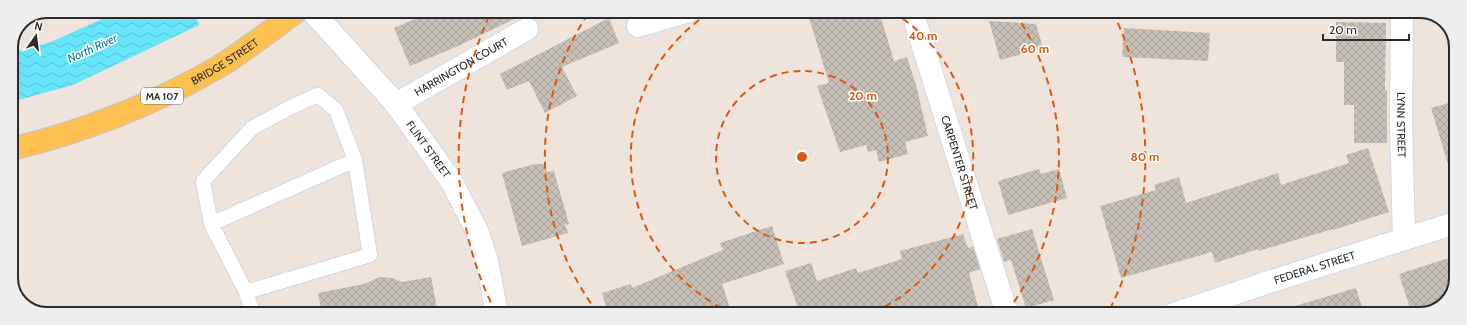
<svg xmlns="http://www.w3.org/2000/svg" width="1467" height="325" viewBox="0 0 1467 325" font-family="Cabin,sans-serif">
<style>
.water{fill:url(#water-waves)}
.building{fill:url(#building-cross-hatch)}
.lines{fill:none;stroke-linecap:round;stroke-linejoin:round}
.lane-casing{stroke:#d1d7e5;stroke-width:16}
.street-casing{stroke:#d1d7e5;stroke-width:24}
.secondary-casing{stroke:#d1d7e5;stroke-width:24}
.primary-casing{stroke:#c4c4c4;stroke-width:24}
.lane{stroke:#fff;stroke-width:14}
.street{stroke:#fff;stroke-width:22}
.secondary{stroke:#fff;stroke-width:22}
.primary{stroke:#fec151;stroke-width:22}
.ring{fill:none;stroke:#df570e;stroke-width:2;stroke-dasharray:7 5}
.labels{text-anchor:middle;dominant-baseline:central;stroke-width:3;stroke-linejoin:round;paint-order:stroke}
.shield{fill:#fff;stroke:#6b6b6b;stroke-width:1}
.shield-label{font-size:10px;font-weight:bold;fill:#2b2b2b}
.street-label{font-size:11px;fill:#2b2b2b;stroke:#fff}
.water-label{font-size:12px;font-style:italic;fill:#017ea2;stroke:#fff}
.rim{fill:none;stroke:#2b2b2b;stroke-width:2}
.centre{fill:#df570e;stroke:#fff;stroke-width:2}
.ring-label{font-size:12px;text-anchor:middle;font-weight:bold;fill:#df570e;stroke:#fff;stroke-width:3;stroke-linejoin:round;paint-order:stroke}
</style>
<defs>
<pattern id="water-waves" width="16" height="10" patternUnits="userSpaceOnUse"><rect width="16" height="10" fill="#65e4fa"/><path d="M0 5q4-4 8 0t8 0" fill="none" stroke="#58c4d6"/></pattern>
<pattern id="building-cross-hatch" width="8" height="8" patternUnits="userSpaceOnUse"><rect width="8" height="8" fill="#c6bfb7"/><path d="M0 0l8 8M0 8l8-8" fill="none" stroke="#aaa49e"/></pattern>
</defs>
<rect width="100%" height="100%" fill="#eee4dc"/>
<!-- water -->
<path class="water" d="M120,11H193L199,25L73,85L11,102V53L51,42Z"/>
<!-- building -->
<path class="building" d="M434,11H531L456,47L410,66L394,28Z
M807,11H879L894,61L907,57L916,85L928,136L905,142L908,154L879,162L876,150L868,152L866,145L840,152L817,86L829,83Z
M609,18L619,43L562,67L577,96L545,113L529,81L507,90L500,74Z
M989,21L1036,24L1043,48L1000,60Z
M1336,22L1386,23L1385,90H1387V143H1354V105H1344V62H1336Z
M1124,28L1210,33L1208,61L1122,57Z
M1456,101V170L1450,171L1431,108Z
M1368,148L1389,212L1333,230V229L1258,251V249L1215,263L1212,252L1121,278L1100,206L1156,190L1154,185L1179,177L1186,203L1278,173L1281,185L1349,163L1346,155Z
M535,164H545L547,172L554,171L569,224L565,225L568,233L522,246L502,173Z
M1039,169L1041,174L1059,169L1067,198L1008,215L998,181Z
M772,226L784,264L722,284L732,314H608L602,293L631,284L632,288L723,250L720,243Z
M1032,229L1054,300L1026,308L1011,260L1004,262L997,239Z
M963,234L968,248L973,246L980,269L969,273L980,314H800L785,271L811,263L817,281L856,268L858,273L902,259L900,251Z
M1455,256V285L1444,305L1420,314H1412L1399,274Z
M380,277L392,278L402,282L431,277L438,314L322,313L318,293L364,284Z
M1356,288L1364,314H1289L1288,308Z"/>
<g class="lines">
<!-- lane casing -->
<g class="lane-casing">
<path id="lane" d="M211,224L355,160
M246,292L370,255L355,160L336,110L318,95L293,106L252,128L203,181L211,224L246,292L253,313"/>
</g>
<!-- street casing -->
<g class="street-casing">
<g id="street">
<path id="s1" d="M912,11L1007,314"/>
<path id="s2" d="M1402,12L1401,119L1404,239"/>
<path d="M638,26L689,11"/>
<path id="s3" d="M396,104L527,29"/>
<path id="s4" d="M1174,314L1269,282L1455,223"/>
</g>
</g>
<!-- secondary casing -->
<g class="secondary-casing">
<g id="secondary">
<path id="s5" d="M312,11L396,104L452,182L478,233L487,261L497,314"/>
</g>
</g>
<!-- primary casing -->
<g class="primary-casing">
<g id="primary">
<path id="s6" d="M11,149C83,132 157,103 220,66C247,49 272,30 297,11"/>
</g>
</g>
<!-- lane -->
<use href="#lane" class="lane"/>
<!-- street -->
<use href="#street" class="street"/>
<!-- secondary -->
<use href="#secondary" class="secondary"/>
<!-- primary -->
<use href="#primary" class="primary"/>
</g>
<!-- distance rings -->
<g class="ring">
<circle cx="802" cy="157" r="86"/>
<path d="M732 313A171 171 0 0 1 711 12M893 12A171 171 0 0 1 872 313"/>
<path d="M598 313A257 257 0 0 1 590 11M1015 13A257 257 0 0 1 1006 313"/>
<path d="M496 313A343 343 0 0 1 491 12M1113 12A343 343 0 0 1 1108 313"/>
</g>
<g class="labels">
<!-- shield labels -->
<rect class="shield" x="141" y="88" width="42" height="16" rx="3"/>
<g class="shield-label">
<text x="162" y="96">MA 107</text>
</g>
<!-- street labels -->
<g class="street-label">
<text stroke="none"><textPath href="#s6" startOffset="232">BRIDGE STREET</textPath></text>
<text stroke="none"><textPath href="#s3" startOffset="75">HARRINGTON COURT</textPath></text>
<text stroke="none"><textPath href="#s2" startOffset="113">LYNN STREET</textPath></text>
<text stroke="none"><textPath href="#s5" startOffset="181">FLINT STREET</textPath></text>
<text stroke="none"><textPath href="#s1" startOffset="159">CARPENTER STREET</textPath></text>
<text stroke="none"><textPath href="#s4" startOffset="148">FEDERAL STREET</textPath></text>
</g>
<!-- water labels -->
<g class="water-label">
<text transform="translate(92 48) rotate(-25)">North River</text>
</g>
</g>
<!-- crop -->
<path d="M0 0H1467V325H0ZM47 18H1420A29 29 0 0 1 1449 47V278A29 29 0 0 1 1420 307H47A29 29 0 0 1 18 278V47A29 29 0 0 1 47 18Z" fill="#eee" fill-rule="evenodd"/>
<path class="rim" d="M47 18H1420A29 29 0 0 1 1449 47V278A29 29 0 0 1 1420 307H47A29 29 0 0 1 18 278V47A29 29 0 0 1 47 18Z"/>
<circle cx="802" cy="157" r="6" class="centre"/>
<g class="ring-label">
<text x="923" y="40">40 m</text>
<text x="1035" y="53">60 m</text>
<text x="863" y="100">20 m</text>
<text x="1145" y="161">80 m</text>
</g>
<!-- north arrow -->
<g transform="translate(36 36) rotate(14)" stroke="#ffffff" stroke-width="3" paint-order="stroke">
<path d="M0-3L7 15L0 10L-7 15Z" fill="#2b2b2b"/>
<text y="-6" font-size="11" font-weight="bold" text-anchor="middle" fill="#2b2b2b">N</text>
</g>
<!-- scale -->
<path d="M1323 34v6h86v-6" fill="none" stroke="#2b2b2b" stroke-width="2"/>
<text x="1329" y="34" font-size="12" fill="#2b2b2b" stroke="#ffffff" stroke-width="3" paint-order="stroke">20 m</text>
</svg>
